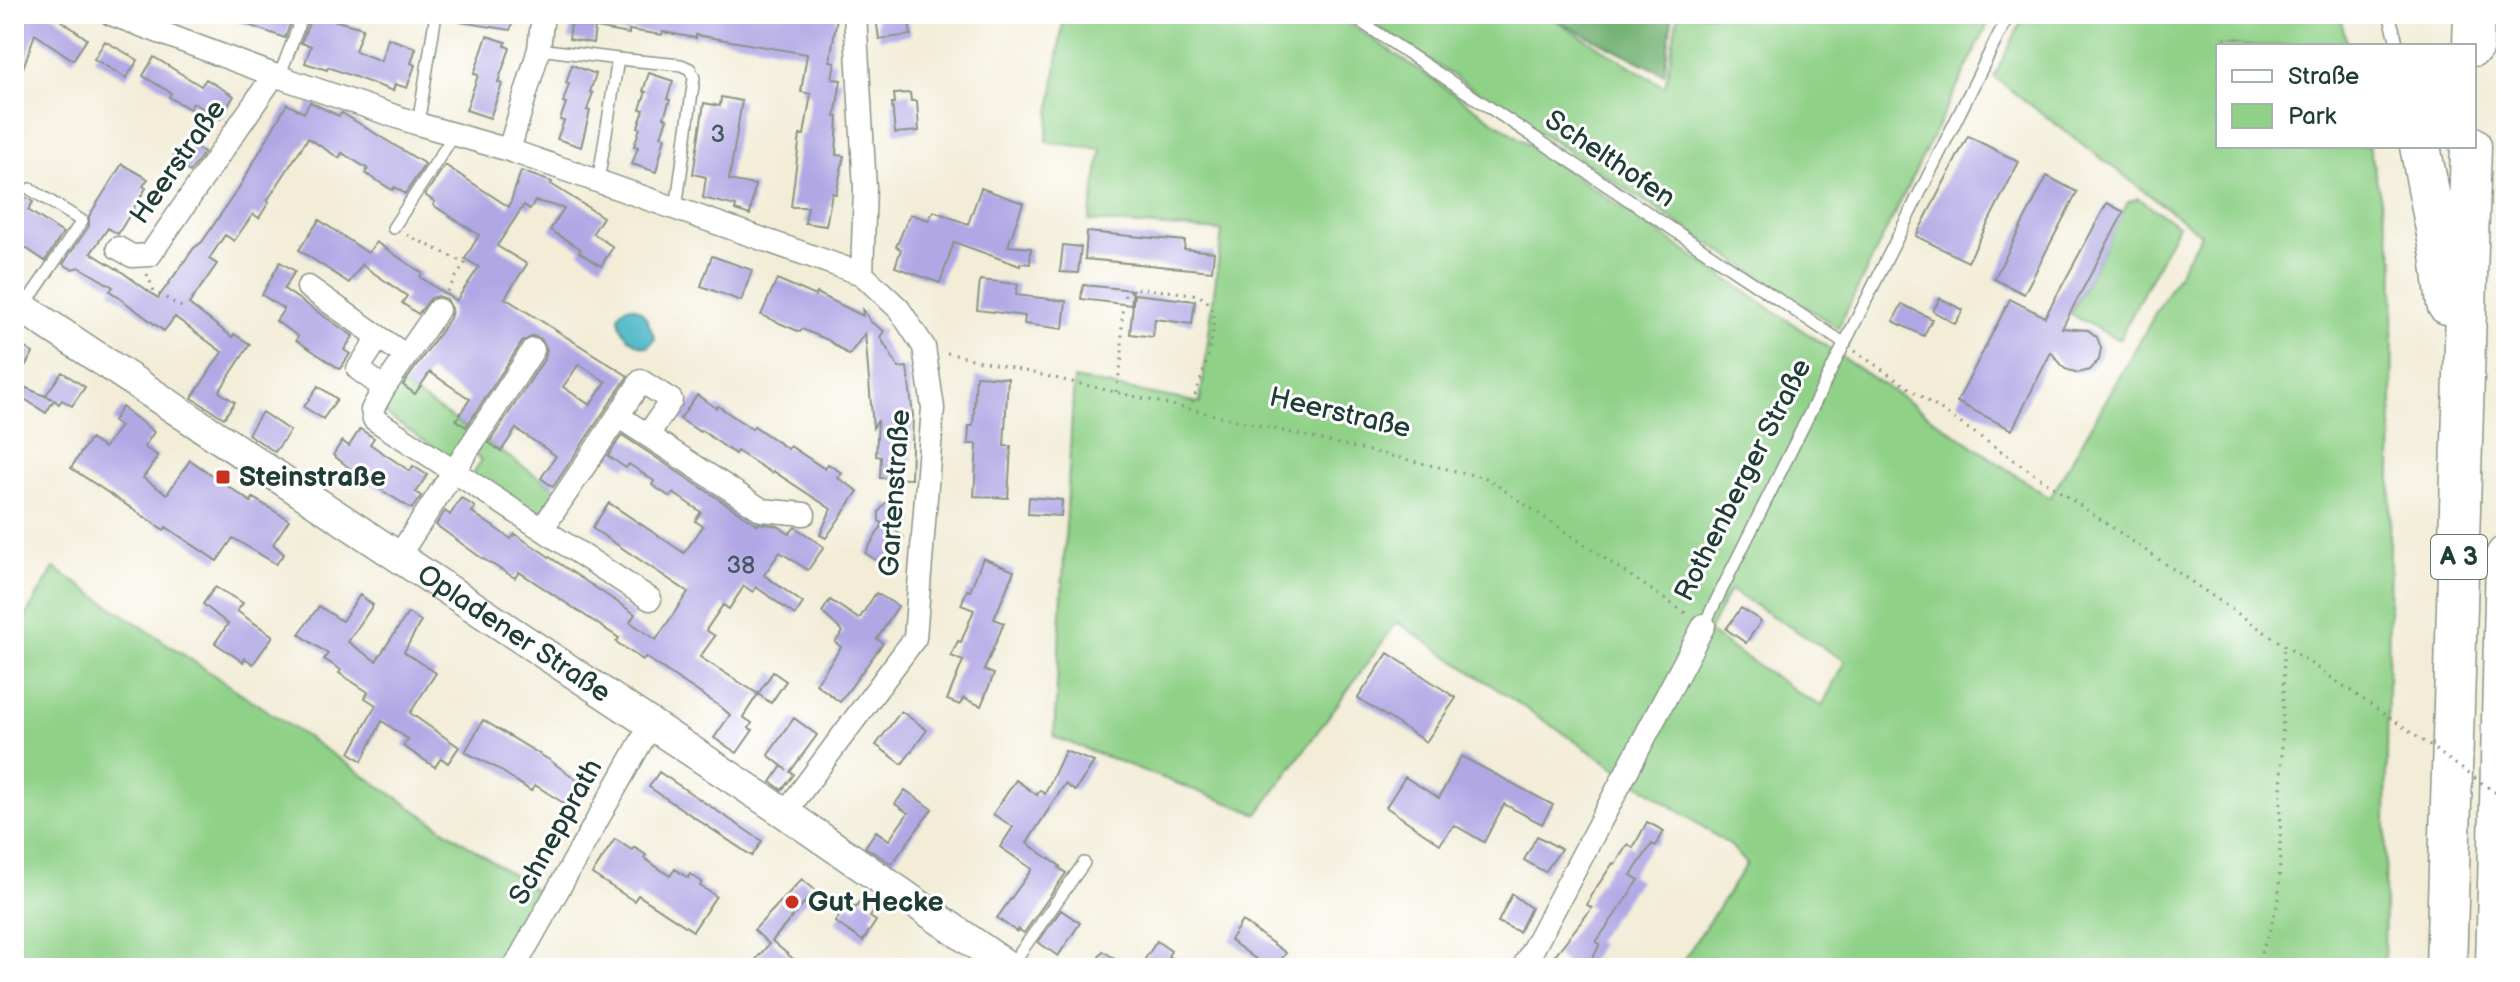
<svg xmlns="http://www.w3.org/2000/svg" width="2520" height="982" viewBox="0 0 2520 982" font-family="'Balsamiq Sans',sans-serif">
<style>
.green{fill:#90d188;stroke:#58875e;stroke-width:2;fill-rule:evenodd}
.forest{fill:#74b374;stroke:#4a7854;stroke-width:2}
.water{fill:#49b6c5;stroke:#347a7c;stroke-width:2}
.building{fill:#b1a7e5;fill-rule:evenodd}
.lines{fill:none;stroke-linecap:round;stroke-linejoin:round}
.lane-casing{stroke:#899586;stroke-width:14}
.street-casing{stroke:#899586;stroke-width:25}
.secondary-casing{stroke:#899586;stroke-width:33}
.highway-casing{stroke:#899586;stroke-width:43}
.path{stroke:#899586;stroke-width:3;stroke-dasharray:2 6;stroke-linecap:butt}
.lane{stroke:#fff;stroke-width:11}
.street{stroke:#fff;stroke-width:22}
.secondary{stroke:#fff;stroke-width:30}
.highway{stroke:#fff;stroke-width:40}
.path-bridge{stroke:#899586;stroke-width:3;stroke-dasharray:2 6;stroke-linecap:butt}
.poi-dot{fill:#c8321e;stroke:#fff;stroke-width:3}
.labels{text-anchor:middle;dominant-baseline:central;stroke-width:6;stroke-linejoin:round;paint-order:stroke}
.number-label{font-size:24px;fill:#445860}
.shield{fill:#fff;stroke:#627771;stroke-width:2}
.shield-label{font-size:26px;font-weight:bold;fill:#1f3d34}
.street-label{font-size:28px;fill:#1f3d34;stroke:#fff}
.poi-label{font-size:28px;font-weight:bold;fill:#1f3d34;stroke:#fff;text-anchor:start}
</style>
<rect width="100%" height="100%" fill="#fff"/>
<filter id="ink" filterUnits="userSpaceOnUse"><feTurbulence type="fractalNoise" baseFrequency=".0125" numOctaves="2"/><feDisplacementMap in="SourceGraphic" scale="16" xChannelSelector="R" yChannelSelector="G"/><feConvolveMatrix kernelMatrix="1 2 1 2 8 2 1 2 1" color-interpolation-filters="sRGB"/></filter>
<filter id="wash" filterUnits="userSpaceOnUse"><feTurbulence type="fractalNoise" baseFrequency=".006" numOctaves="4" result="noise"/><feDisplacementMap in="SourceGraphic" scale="32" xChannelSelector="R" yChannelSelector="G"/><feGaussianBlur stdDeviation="1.8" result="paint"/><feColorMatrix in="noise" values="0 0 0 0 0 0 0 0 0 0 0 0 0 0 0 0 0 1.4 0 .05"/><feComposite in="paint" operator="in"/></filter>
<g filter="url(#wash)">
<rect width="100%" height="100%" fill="#f3edd8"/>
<!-- green -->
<path class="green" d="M1064,14H1336L2050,498L2201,234L1994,77L2025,14H2340L2347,46H2218V146H2369L2394,258L2384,968H1678L1747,864L1731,846L1397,622L1258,814L1054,737L1074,379L1200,403L1222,231L1089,221L1102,149L1046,142ZM1730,590L1845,661L1822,706L1806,698L1708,632Z
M1359,14H1545L1665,87L1678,14H1993L1838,328Z
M2138,198L2178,225L2119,340L2070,314L2128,202Z
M398,383L473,432L454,460L388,416L384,408Z
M484,440L558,490L544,510L536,513L472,474L482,460L473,454Z
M54,568L544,896L502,968H14V636Z"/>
<!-- forest -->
<path class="forest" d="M1545,14H1673L1664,74L1546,15Z"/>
<!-- water -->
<path class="water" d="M630,306C646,309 649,325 655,339L648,347C633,346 618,330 619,315L623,309Z"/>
<g id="blocks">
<!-- building -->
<path class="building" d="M28,14H52L87,39L73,60L35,34L23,68L19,67L22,56L24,20Z
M223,14H294L285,38L223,16Z
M310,14L363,28L355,51L381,61L388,38L416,48L411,63L415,65L407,88L395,84L393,91L328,67L327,70L305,63L311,46L301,43L310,20Z
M461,14H516L510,30L460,22Z
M598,14H819L837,17L830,61L835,62L832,79L841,80L835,117H838L836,155L844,156L836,194L832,193L826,226L805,223L808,207H791L800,135H804L811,94L801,92L807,54L696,35V38L663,32L662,35L629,30V34L596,28Z
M908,15L911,35L879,39L876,18Z
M571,24L595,28L593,43L569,39Z
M487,36L506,42L505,46L510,48L498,82L502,84L490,118L466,110L478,75L474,74Z
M105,41L138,60L126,78L94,59Z
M154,57L201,86L206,79L234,96L220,119L193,103L190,109L169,97L171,93L143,76Z
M572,65L596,74L590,92L593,93L587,110L590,111L581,147L557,139L564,121L560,120L566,103L563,102L569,84L566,83Z
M649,73L673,81L667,99L670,100L664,117L667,119L661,136L665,137L656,172L632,164L638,147L634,146L640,128L638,127L644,110L640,109L646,92L643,91Z
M910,93L911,101H917L919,131L895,133L892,103H895L894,94Z
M721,97L742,101L729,180L755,185L750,215L735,210L736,206L703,198L706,177L693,174L704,103L720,106Z
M310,102L339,116L342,113L425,164L405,194L395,187L392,190L365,173L368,169L342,153L339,158L308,138L267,201L269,202L259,218L253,214L234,241L225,235L209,259L217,264L189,304L232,337L234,334L250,344L219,392L235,402L224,418L192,398L222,352L175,317L164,331L110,291L113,287L79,267L72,269L63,264L89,226V216L122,164L148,179L143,186L146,188L118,234L108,228L91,253L122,272L158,298L194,248L202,242L240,186L287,104L304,113Z
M1968,136L2019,162L1968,262L1916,236Z
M184,140L204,152L190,172L171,161Z
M445,165L509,207L521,171L552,182L551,184L603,217L593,233L613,247L601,266L579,252L581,249L550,230L564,208L535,201L530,209L524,205L497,246L527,264L505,298L628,376L553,487L541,478L556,456L543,447L516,429L501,451L489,443L545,358L547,350L541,339L533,336L522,342L466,427L456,420L470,399L443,381L430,372L415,394L403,385L450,318L452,310L447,299L438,296L431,298L418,314L402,303L407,296L362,265L363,263L349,283L299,250L319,220L368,253L376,242L422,273L420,277L456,301L479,267L465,259L479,235L433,205L435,202L425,195ZM579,364L606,382L590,405L563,387Z
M2047,176L2077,192L2024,294L1994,279Z
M981,188L1023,203L1008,246L1031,248L1030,264L1020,263V266L954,242L940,283L895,267L901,249L896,247L910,214L929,220L933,211L968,224Z
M14,190L33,202L28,210L63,233L45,261L14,240Z
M2107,203L2124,212L2062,328L2088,330L2097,337L2101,348L2099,360L2089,370L2078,373L2065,369L2051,352L2012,430L1957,402L2010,299L2045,317Z
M1087,232L1185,241L1184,249L1214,252L1212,271L1085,259Z
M1063,245L1081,247L1078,273L1060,272Z
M712,256L752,270L741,301L701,286Z
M280,262L295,271L284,289L353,336L344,350L350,354L340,369L296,340L298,336L276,321L284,309L262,295Z
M777,279L816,296L817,293L863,316L862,308L871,322L884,331L880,337L899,368L907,367L913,415L911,479L880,478L881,457L876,456L878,420L873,428L865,333L849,355L828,340L802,329L800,332L761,315Z
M980,280L1018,284L1016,295L1066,301L1063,329L1024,324L1025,316L977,310Z
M1083,285L1133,290L1131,305L1081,299Z
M1134,294L1195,301L1192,324L1155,319L1153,337L1130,334Z
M1940,298L1963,310L1955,324L1933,311Z
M1902,304L1932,319L1924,336L1893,321Z
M14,341L33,353L14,384Z
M62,372L85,387L72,406L62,400L59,404L54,400L46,413L14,392L15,383L52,399L46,395Z
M976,376L1008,378L1004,446H1011L1008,498L974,496L977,444H968L969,426H973Z
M318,386L337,399L323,419L304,407Z
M697,395L716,408L718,406L752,429L754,426L788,449L790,446L825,469L828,464L842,473L838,478L858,491L826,538L820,535L831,509L773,471L772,473L737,451L735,454L701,430L700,432L680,419Z
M122,407L154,432L144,447L158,456L143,478L167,494L190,460L251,502L253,498L289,520L273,544L284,554L276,564L233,538L217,561L166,527L164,530L71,468L90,439L104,448L120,426L113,421Z
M262,412L290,431L275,452L248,434Z
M360,429L374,438L370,444L383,453L410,471L413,466L427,475L416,492L421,496L412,509L365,480L333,455L342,441L349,446Z
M622,435L758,525L759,523L778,526L789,534L795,527L824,547L808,570L780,552L764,575L803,603L795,615L756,587L753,592L744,586L729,609L723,605L706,630L715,636L700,657L758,694L743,717L752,723L749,728L753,730L737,753L714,738L730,715L721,707L645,657L643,660L616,642L619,638L519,572L515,578L480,557L436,525L445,511L450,515L461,498L475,507L472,512L511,539L515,534L635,614L630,622L656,640L688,592L592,528L609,503L684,553L703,526L695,521L701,512L673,493L670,497L652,485L654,481L629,464L626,468L608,456Z
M1029,497L1062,500L1061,516L1028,514Z
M886,502L904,514L894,530L904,537L883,565L865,553L883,524L879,521V512Z
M983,558L1014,571L994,619L1004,623L984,670L994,674L981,706L963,698L960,705L947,700L963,661L951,656L958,641L961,642L974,610L961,605L967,590L970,591Z
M215,587L243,603L237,611L273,636L253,664L245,658L243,662L215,643L228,624L203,604Z
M876,593L898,606L877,639L883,643L840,702L816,684L841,647L835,642L843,632L822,612L830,600L859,619Z
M360,595L373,605L348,642L376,661L408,613L421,621L404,652L436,673L410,713L459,747L448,763L441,758L435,767L403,746L408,739L382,721L362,761L350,753L376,705L365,698L368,692L339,673L341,670L324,659L328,654L299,634L319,606L342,621Z
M1741,608L1761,621L1746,643L1726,629Z
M1388,653L1456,698L1426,742L1358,698Z
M773,672L786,681L771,703L758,694Z
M901,711L927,730L902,764L876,745Z
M794,718L817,735L790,772L794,774L782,790L771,782L782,766L787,770L768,755Z
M483,720L551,761L588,788L573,809L535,785L531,791L497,768L465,752Z
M1065,751L1094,762L1075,791L1065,784L1027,843L1060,866L1059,868L1066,873L1024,933L1018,929L1017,932L997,918L1032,869L1000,847L1013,827L993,814L1016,780L1037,795L1040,790L1045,794Z
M1461,756L1553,805L1542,824L1504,804L1484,842L1454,825L1440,844L1386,807L1405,777L1439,798Z
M659,772L762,841L752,856L649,787Z
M905,790L932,809L892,864L865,847L876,831L889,840L908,813L895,804Z
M1647,822L1664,831L1656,846L1652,844L1631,875L1639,880L1596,942L1600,944L1595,954L1586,968H1574L1555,955L1592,908L1587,905L1591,898L1590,897L1613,863L1615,864L1628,844L1633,848Z
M1537,836L1561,849L1545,872L1524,860Z
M615,839L632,850L634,847L646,855L644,858L670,876L675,869L688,878L690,874L702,882L700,886L716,896L693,931L638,895L634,901L592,874Z
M802,879L815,890L772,941L804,968H749L769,944L754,930Z
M1512,894L1531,908L1519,932L1498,922Z
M862,898L876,908L870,917L876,921L863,941L835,922L849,903L856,908Z
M1061,910L1080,923L1058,956L1038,942Z
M1242,921L1286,953L1275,968H1268L1230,940Z
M1157,941L1171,951L1168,956L1187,968H1139Z
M1103,951L1129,968H1092Z"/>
</g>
</g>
<g filter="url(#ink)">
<use href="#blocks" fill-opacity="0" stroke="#899586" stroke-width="2"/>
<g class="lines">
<!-- lane casing -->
<g class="lane-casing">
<path id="lane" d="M1349,14L1845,344
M2389,14L2398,46
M539,49L618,59
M14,56L16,14
M279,77L302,17
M418,124L436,14
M598,182L618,59L681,65L690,69L694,78L676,209
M393,228L454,135
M23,308L82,221L30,189
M1704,625L2009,14
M1010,967L1084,863"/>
</g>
<!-- street casing -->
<g class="street-casing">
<path id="street" d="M111,14L274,75L418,124L509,150L862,274L899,309L924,347L933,408L915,638L785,813
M855,14L865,188L862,274
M509,150L539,49L543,14
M118,248L132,256L150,255L274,75
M308,287L406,356
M438,310L384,388L372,410L374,419L542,529L618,416L762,510L804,514
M379,337L358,369L384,388
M618,416L641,381L671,400L648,435
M542,529L650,599
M398,557L533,350
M514,968L650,726
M1523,968L1704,625"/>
</g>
<!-- secondary casing -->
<g class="secondary-casing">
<g id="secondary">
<path id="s1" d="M14,302L785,813L1010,968"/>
</g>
</g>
<!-- highway casing -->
<g class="highway-casing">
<path id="highway" d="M2473,46L2474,14
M2420,146L2441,255L2447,304
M2446,968C2453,694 2464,420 2471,146
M2496,968L2506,556"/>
</g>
<!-- path -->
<path class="path" d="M407,235L465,263L446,293
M147,274L154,291L183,308
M1855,351L2396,722
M947,353L1486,478L1687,614
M1116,392L1122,358V313L1125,294L1139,288L1193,294C1200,296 1205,298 1209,304C1223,325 1199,386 1190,408
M2255,968L2268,936L2279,899L2284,645"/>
<!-- lane -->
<use href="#lane" class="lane"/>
<!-- street -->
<use href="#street" class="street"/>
<!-- secondary -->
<use href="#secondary" class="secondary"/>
<!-- highway -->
<use href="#highway" class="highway"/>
<!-- path-bridge -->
<path class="path-bridge" d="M2396,722L2506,800"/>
</g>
</g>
<!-- markers -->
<g class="poi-dot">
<rect x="215" y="469" width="16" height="16" rx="4"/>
<circle cx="792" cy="902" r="8"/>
</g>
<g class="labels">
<!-- number labels -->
<g class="number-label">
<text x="718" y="134">3</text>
<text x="741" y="565">38</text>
</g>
<!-- shield labels -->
<rect class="shield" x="2431" y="535" width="56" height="44" rx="6"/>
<g class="shield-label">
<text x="2459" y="557">A 3</text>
</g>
<!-- street labels -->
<g class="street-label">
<text transform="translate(1610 159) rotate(34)">Schelthofen</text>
<text transform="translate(178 162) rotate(-55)">Heerstraße</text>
<text transform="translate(1340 413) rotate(13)">Heerstraße</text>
<text transform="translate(1743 480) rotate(-63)">Rothenberger Straße</text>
<text transform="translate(895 493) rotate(-86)">Gartenstraße</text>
<text stroke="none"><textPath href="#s1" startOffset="600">Opladener Straße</textPath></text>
<text transform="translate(556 832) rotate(-61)">Schnepprath</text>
</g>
<!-- poi labels -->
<g class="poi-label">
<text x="239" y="477">Steinstraße</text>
<text x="808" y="902">Gut Hecke</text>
</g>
</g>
<!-- margin -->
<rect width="2520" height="982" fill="none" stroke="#fff" stroke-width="48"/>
<!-- legend -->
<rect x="2216" y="44" width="260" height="104" fill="#ffffff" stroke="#a5b1ae" stroke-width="2"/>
<rect x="2232" y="70" width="40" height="12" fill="#ffffff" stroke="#a5b1ae" stroke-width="2"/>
<text x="2288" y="84" font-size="24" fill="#1f3d34">Straße</text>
<rect x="2232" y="104" width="40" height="24" fill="#90d188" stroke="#a5b1ae" stroke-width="2"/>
<text x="2288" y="124" font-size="24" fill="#1f3d34">Park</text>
</svg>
